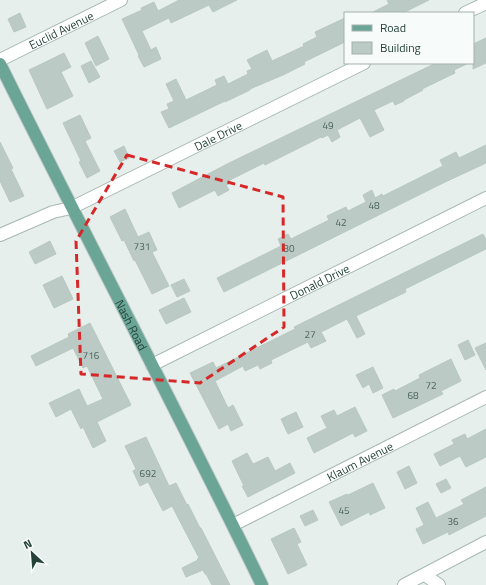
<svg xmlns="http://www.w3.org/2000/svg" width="486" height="585" viewBox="0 0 486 585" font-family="'Titillium Web',sans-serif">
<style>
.building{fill:#bbcac4;stroke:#b8c9c2}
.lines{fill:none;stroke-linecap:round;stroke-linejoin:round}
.minor-casing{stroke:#a8b8b2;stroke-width:14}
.major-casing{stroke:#c2cac8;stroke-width:14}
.minor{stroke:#fff;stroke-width:12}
.major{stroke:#6aa596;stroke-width:12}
.marked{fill:none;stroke:#d62828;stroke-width:3;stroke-dasharray:8 5;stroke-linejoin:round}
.labels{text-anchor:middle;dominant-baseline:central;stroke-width:3;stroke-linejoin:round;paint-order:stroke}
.number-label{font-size:10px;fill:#4a645c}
.street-label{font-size:12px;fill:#24423a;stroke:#f7fbf9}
</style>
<rect width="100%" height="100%" fill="#e6efeb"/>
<!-- building -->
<path class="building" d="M179,0H237L213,12L209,5L171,23L169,18L142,31L151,50L156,47L161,59L144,67L138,56L139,55L122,19L142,10L141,8L154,2L158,11Z
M387,0H429L403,13H371L389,4Z
M20,13L26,27L14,32L8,19Z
M345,18V42L304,62L305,64L283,75L250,89V90L225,102V101L169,128L161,112L169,109L167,104L174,101L166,84L176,79L186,100L217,85L215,80L224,76L228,84L248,74L247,71L252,69L247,60L267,50L272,61L304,46L303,44L317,37L315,32Z
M98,36L109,59L96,66L85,43Z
M486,38V63L473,69V44Z
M64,53L71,67L61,72L73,96L47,109L29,70Z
M91,61L100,77L89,83L81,66Z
M436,63H469L454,70L455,73L422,89L423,90L404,100V101L395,105L393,101L374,110L384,130L370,137L360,118L337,130L340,137L332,142L328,135L322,138L321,137L265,165L264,163L228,181L229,184L226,185L229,190L218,196L215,190L179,208L172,193L229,163Z
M80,115L91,138L85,141L100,171L87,178L79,162L81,161L63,123Z
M0,142L13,168L11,169L24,196L10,202L0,181Z
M486,145V163L441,184L224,292L217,278L281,246L278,239L288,234L291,239L329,220L327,216L346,207L348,211L366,202L363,195L372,190L375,198L382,194L383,196L443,166L440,160L456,152L459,158Z
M124,146L129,158L120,162L114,151Z
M125,209L138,237L149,232L157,250L152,252L169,286L152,294L135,260L134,261L124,240L122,241L110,217Z
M483,234L486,240V249L405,289L406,292L356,316L365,334L357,338L347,319L321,332L326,341L311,348L308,342L271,360L272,363L260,369L258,365L245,371L243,366L215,381L228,408L233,405L243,425L231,431L228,424L219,429L190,373L213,362L216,368L295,329L294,327Z
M50,241L56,254L35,264L29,252Z
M62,276L73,299L54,308L43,285Z
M184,279L190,291L177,297L171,285Z
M184,298L191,312L166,324L159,310Z
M90,323L131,405L97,422L106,441L93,448L83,427L81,429L71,409L56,417L49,403L79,389L87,406L103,399L87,366L83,368L73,348L36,366L31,356L69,337L68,334Z
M468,340L475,355L465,360L458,345Z
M486,343V370L475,348Z
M451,359L461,381L441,391L443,394L393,418L382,395L394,389L395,391L420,378L419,375Z
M373,367L383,388L373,393L369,384L363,388L356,375Z
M355,407L367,431L355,437L353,433L314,453L307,438L327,428L321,416L334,410L337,416Z
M296,412L303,427L288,434L281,419Z
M486,429V457L466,467L460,456L440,466L434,454L454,444L452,440L465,434L467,439Z
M146,437L169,486L176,483L187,505L188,504L200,528H201L230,585H212L206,574H205L203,570L186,577L182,568L198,560L197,559L199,558L172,506L163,511L148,482L140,486L133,471L136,469L125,446Z
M247,453L253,464L268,457L275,471L290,463L295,473L248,497L242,486H244L232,461Z
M409,466L417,483L405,489L397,472Z
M446,479L451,488L441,493L436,484Z
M373,483L385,508L370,515L369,512L341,526L329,502L347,494L348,495Z
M486,487V516L449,535L448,532L423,544L416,529L424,525L416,508L428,502L436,518L464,504L461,500Z
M313,510L318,520L305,526L300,516Z
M294,528L301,542L297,544L307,565L288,574L271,539Z"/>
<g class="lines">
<!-- minor casing -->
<g class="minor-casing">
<g id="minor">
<path d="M465,13L486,3"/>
<path id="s1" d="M0,60L121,0"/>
<path id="s2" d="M0,235L53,212L71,208L364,63"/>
<path id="s3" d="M152,365L486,198"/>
<path id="s4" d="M233,525L486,397"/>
<path d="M425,575L439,585"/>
<path d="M404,585L486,542"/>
</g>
</g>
<!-- major casing -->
<g class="major-casing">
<g id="major">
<path id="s5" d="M0,64C86,238 177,410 262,585"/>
</g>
</g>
<!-- minor -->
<use href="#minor" class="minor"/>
<!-- major -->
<use href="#major" class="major"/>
</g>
<!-- marked area -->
<path class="marked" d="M127,155L283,197L284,327L200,383L81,374L76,241Z"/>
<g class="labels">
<!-- number labels -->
<g class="number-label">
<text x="328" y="125">49</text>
<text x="374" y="205">48</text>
<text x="341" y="222">42</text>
<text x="142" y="246">731</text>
<text x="289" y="248">30</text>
<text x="310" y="334">27</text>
<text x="91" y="355">716</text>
<text x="431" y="385">72</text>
<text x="413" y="395">68</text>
<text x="148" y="473">692</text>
<text x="344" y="510">45</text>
<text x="453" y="521">36</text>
</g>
<!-- street labels -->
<g class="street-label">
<text stroke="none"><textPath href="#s1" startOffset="68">Euclid Avenue</textPath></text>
<text stroke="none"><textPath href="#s2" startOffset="240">Dale Drive</textPath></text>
<text stroke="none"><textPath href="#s3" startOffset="187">Donald Drive</textPath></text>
<text stroke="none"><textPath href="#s5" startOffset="292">Nash Road</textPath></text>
<text stroke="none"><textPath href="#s4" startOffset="142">Klaum Avenue</textPath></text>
</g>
</g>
<!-- legend -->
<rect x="344" y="12" width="130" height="52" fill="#f7fbf9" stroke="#a3b1ad"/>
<rect x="352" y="25" width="20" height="6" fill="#6aa596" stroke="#a3b1ad"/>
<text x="380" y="32" font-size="12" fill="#24423a">Road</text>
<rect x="352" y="42" width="20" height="12" fill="#bbcac4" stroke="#a3b1ad"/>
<text x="380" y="52" font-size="12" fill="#24423a">Building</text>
<!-- north arrow -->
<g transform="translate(32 553) rotate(334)" stroke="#f7fbf9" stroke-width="3" paint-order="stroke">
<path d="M0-3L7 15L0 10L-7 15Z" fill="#24423a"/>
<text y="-6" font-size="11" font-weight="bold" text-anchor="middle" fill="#24423a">N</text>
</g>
</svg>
